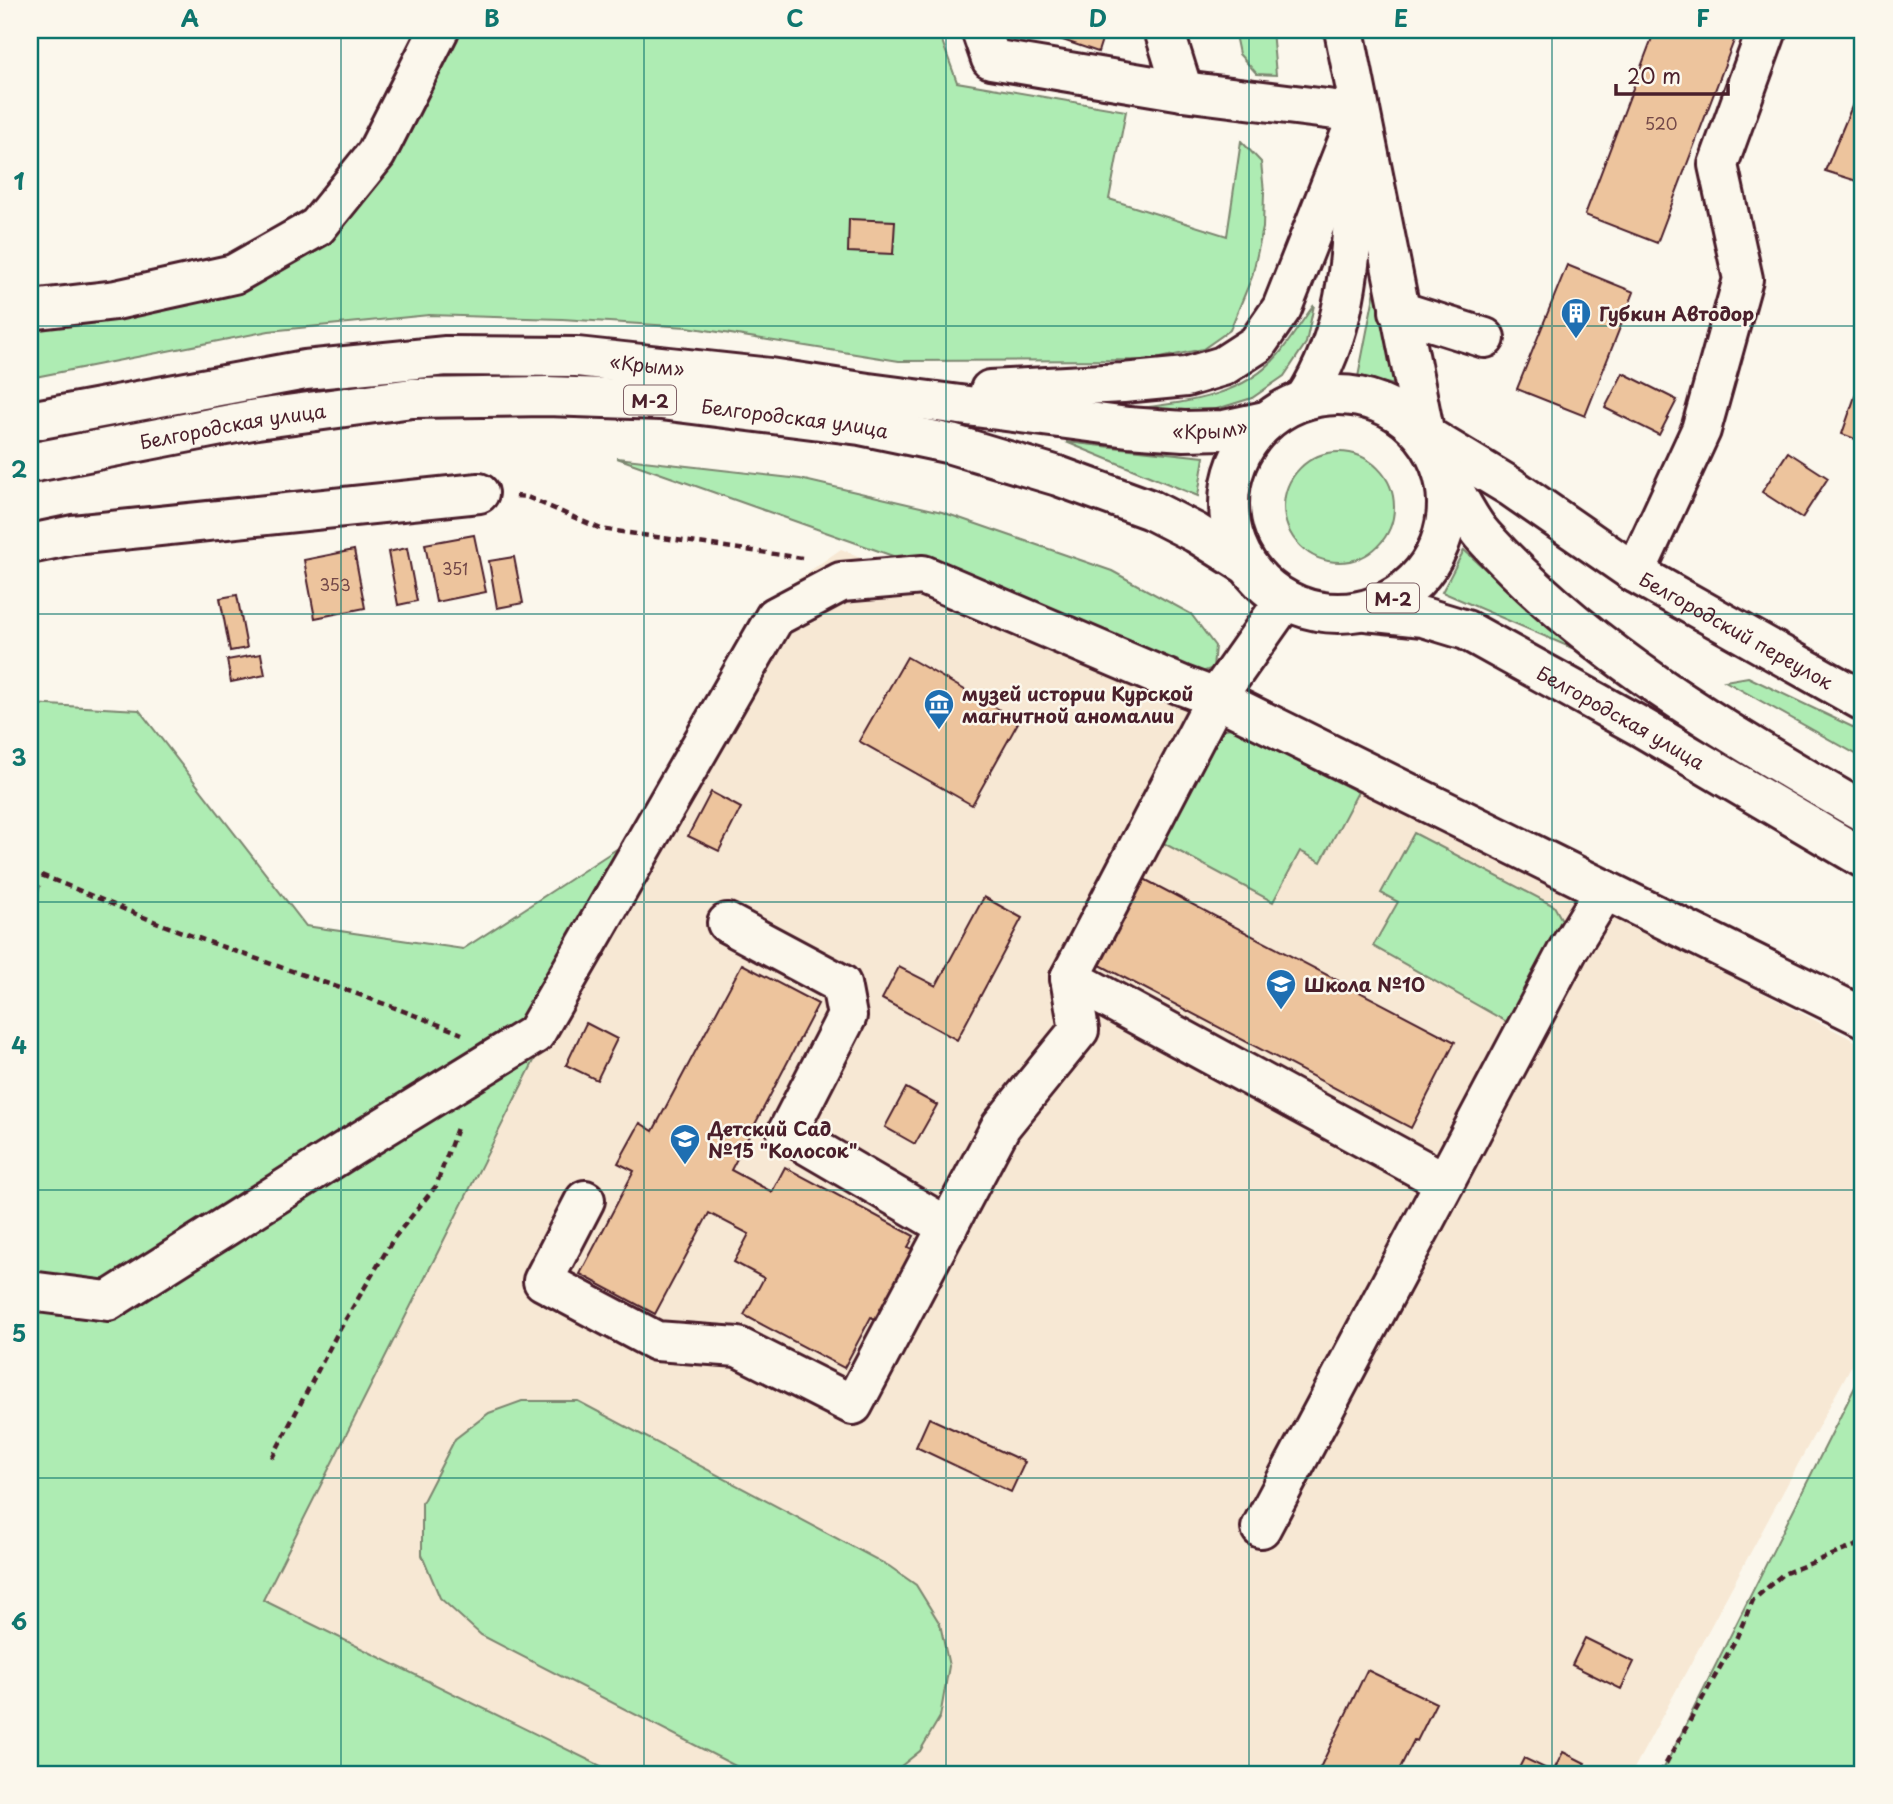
<svg xmlns="http://www.w3.org/2000/svg" width="1893" height="1804" viewBox="0 0 1893 1804" font-family="'Playpen Sans',sans-serif">
<style>
.built{fill:#f7e8d4}
.green{fill:#aeecb3;stroke:#7c866f;stroke-width:2}
.building{fill:#edc49d;stroke:#4a1f2b;stroke-width:2}
.lines{fill:none;stroke-linecap:round;stroke-linejoin:round}
.minor-casing{stroke:#4a1f2b;stroke-width:44}
.major-casing{stroke:#4a1f2b;stroke-width:44}
.path{stroke:#4a1f2b;stroke-width:4.5;stroke-dasharray:7 5;stroke-linecap:butt}
.minor{stroke:#fbf7ec;stroke-width:38}
.major{stroke:#fbf7ec;stroke-width:38}
.grid{fill:none;stroke:#0f766e;stroke-width:2;stroke-opacity:0.55}
.labels{text-anchor:middle;dominant-baseline:central;stroke-width:5;stroke-linejoin:round;paint-order:stroke}
.number-label{font-size:16px;fill:#734848}
.shield{fill:#fbf7ec;stroke:#7f6065;stroke-width:2}
.shield-label{font-size:18px;font-weight:bold;fill:#4a1f2b}
.poi-label{font-size:19px;font-weight:bold;fill:#4a1f2b;stroke:#fbf7ec;text-anchor:start}
.street-label{font-size:19px;fill:#4a1f2b;stroke:#fbf7ec}
.neatline{fill:none;stroke:#0f766e;stroke-width:2.5}
.grid-label{font-size:23px;text-anchor:middle;font-weight:bold;fill:#0f766e}
</style>
<rect width="100%" height="100%" fill="#fbf7ec"/>
<filter id="ink" filterUnits="userSpaceOnUse"><feTurbulence type="fractalNoise" baseFrequency=".0143" numOctaves="2"/><feDisplacementMap in="SourceGraphic" scale="14" xChannelSelector="R" yChannelSelector="G"/><feConvolveMatrix kernelMatrix="1 2 1 2 8 2 1 2 1" color-interpolation-filters="sRGB"/></filter>
<g filter="url(#ink)">
<!-- built -->
<path class="built" d="M841,549L1199,700L1863,1045V1344L1631,1774H617L263,1600L764,603Z"/>
<!-- green -->
<path class="green" d="M461,30H938L957,82L1126,111L1109,199L1227,236L1241,141L1261,162L1264,192L1263,228L1252,277L1230,330L1203,349L1151,360L899,361L687,327L562,319L429,315L269,331L30,378V327L252,284L307,255L355,213L401,149Z
M1234,30H1272L1276,75L1257,74L1239,54Z
M1378,275L1395,385L1358,377Z
M1314,305L1306,343L1284,376L1252,398L1207,412L1139,408C1189,402 1244,396 1279,354C1291,339 1302,321 1314,305Z
M1066,442L1204,457L1198,496Z
M1284 507a55 55 0 1 1 110 0a55 55 0 1 1-110 0Z
M617,458L800,479L942,512L1112,571L1191,614L1215,646L1213,668L1192,676L1079,619L980,587Z
M1464,550L1572,648L1442,592Z
M1748,677L1863,732V758L1725,681Z
M30,704L139,710L306,926L463,949L652,826L263,1600L617,1774H30V916L40,886L30,882Z
M1231,728L1358,792L1321,862L1300,851L1273,902L1154,838L1210,732Z
M1414,833L1554,906L1567,929L1514,1026L1373,946L1398,902L1381,893Z
M1863,1371V1774H1661Z
M522,1401H578L889,1566L916,1585L940,1624L949,1666L940,1717L920,1751L891,1774H751L481,1635L440,1598L422,1555V1503L455,1439L489,1413Z"/>
<!-- building -->
<path class="building" d="M1033,30H1105L1098,52Z
M1655,30H1738L1657,243L1585,215Z
M1863,80V183L1825,171Z
M849,219L895,221L893,254L848,252Z
M1567,265L1634,292L1585,416L1517,389Z
M1623,373L1677,400L1659,435L1605,408Z
M1863,373V442L1842,434Z
M1788,452L1828,478L1802,518L1762,492Z
M474,535L486,592L436,602L425,544Z
M407,548L417,601L398,605L388,552Z
M354,550L365,608L315,618L304,560Z
M514,557L523,603L497,608L489,561Z
M237,595L247,648L230,651L220,598Z
M261,654L265,675L231,682L227,660Z
M907,657L1019,721L972,805L859,741Z
M711,792L741,808L719,851L688,836Z
M1144,879L1455,1042L1411,1128L1100,965Z
M984,897L1022,918L957,1040L882,999L899,967L936,986Z
M742,964L818,1004L731,1170L772,1192L785,1167L914,1236L908,1247L922,1254L885,1324L871,1317L844,1368L744,1315L764,1278L734,1262L749,1234L709,1213L655,1314L580,1274L634,1171L618,1163L640,1123L653,1131Z
M586,1023L617,1039L597,1080L566,1065Z
M906,1088L937,1105L915,1144L885,1127Z
M929,1418L1025,1462L1011,1492L916,1447Z
M1585,1638L1634,1662L1621,1689L1572,1665Z
M1367,1670L1436,1703L1417,1741L1414,1740L1397,1774H1317Z
M1563,1752L1585,1763L1580,1774H1516L1524,1758L1553,1772Z"/>
<g class="lines">
<!-- minor casing -->
<g class="minor-casing">
<g id="minor">
<path d="M981,30L991,59L1183,91L1359,113"/>
<path d="M1164,30L1183,91"/>
<path id="s1" d="M1767,30L1718,165L1743,279L1701,430L1635,573L1863,701"/>
<path d="M30,310L116,300L234,274L317,227L376,154L439,30"/>
<path d="M1399,311L1485,338"/>
<path d="M1425,435L1511,487L1635,573"/>
<path d="M30,544L73,535L479,493"/>
<path d="M1605,890L1863,1017"/>
<path d="M727,923L841,984L847,1016L787,1133L948,1227"/>
<path d="M585,1200L543,1281L656,1341L738,1347L853,1405L1001,1126L1079,1030L1070,978"/>
<path d="M30,1291L108,1301L351,1147L535,1034L775,617L841,582L923,575L1181,685L1216,698L1285,600"/>
<path d="M1261,1528L1445,1182L1070,978L1216,698L1605,890L1568,950L1445,1182"/>
</g>
</g>
<!-- major casing -->
<g class="major-casing">
<g id="major">
<path d="M1344,30L1425,435"/>
<path d="M990,390L1123,383L1186,377L1223,366L1257,344L1282,308L1359,113"/>
<circle cx="1338" cy="504" r="109"/>
<path d="M1305,399C1351,327 1351,250 1356,167"/>
<path id="s2" d="M30,421L305,370L446,356L577,357L770,378L868,393L1128,427L1184,431L1224,430L1265,421"/>
<path id="s3" d="M30,463L257,419L412,398L547,396L661,400L860,425L951,444L1058,476L1151,510L1196,533L1247,565"/>
<path d="M1447,478C1459,497 1469,521 1484,537C1589,653 1729,734 1863,812"/>
<path id="s4" d="M1366,611L1423,617L1466,630L1641,727L1863,858"/>
</g>
</g>
<!-- path -->
<path class="path" d="M516,496L527,497L601,529L802,558
M30,873H36C87,893 138,916 190,935C280,968 372,997 462,1034
M272,1458L337,1334L394,1238L436,1186L457,1128
M1660,1774L1736,1639L1753,1600L1783,1574L1863,1543"/>
<!-- minor -->
<use href="#minor" class="minor"/>
<!-- major -->
<use href="#major" class="major"/>
</g>
</g>
<!-- grid -->
<path class="grid" d="M341,30V1774M644,30V1774M946,30V1774M1249,30V1774M1552,30V1774M30,326H1863M30,614H1863M30,902H1863M30,1190H1863M30,1478H1863"/>
<!-- icons -->
<defs>
<g id="building-pin" transform="scale(1.575)"><path d="M0 17L-7.5 6A9.5 9.5 0 1 1 7.5 6Z" fill="#1f6fb2" stroke="#fbf7ec"/><path d="M-4-6H4V6H1V3H-1V6H-4ZM-2.5-4.3h1.7v1.8h-1.7ZM.8-4.3h1.7v1.8H.8ZM-2.5-1h1.7V.8h-1.7ZM.8-1h1.7V.8H.8Z" fill="#fff"/></g>
<g id="museum-pin" transform="scale(1.575)"><path d="M0 17L-7.5 6A9.5 9.5 0 1 1 7.5 6Z" fill="#1f6fb2" stroke="#fbf7ec"/><path d="M0-6L6-3V-2H-6V-3ZM-5-1h2V3h-2ZM-1-1h2V3h-2ZM3-1h2V3H3ZM-6 4H6V6H-6Z" fill="#fff"/></g>
<g id="school-pin" transform="scale(1.575)"><path d="M0 17L-7.5 6A9.5 9.5 0 1 1 7.5 6Z" fill="#1f6fb2" stroke="#fbf7ec"/><path d="M0-5L7-2L0 1L-7-2ZM-4 1L0 2.5L4 1V4Q0 6-4 4Z" fill="#fff"/></g>
</defs>
<g fill-rule="evenodd">
<use href="#building-pin" x="1576" y="313"/>
<use href="#museum-pin" x="939" y="704"/>
<use href="#school-pin" x="1281" y="984"/>
<use href="#school-pin" x="685" y="1139"/>
</g>
<g class="labels">
<!-- number labels -->
<g class="number-label">
<text x="1661" y="123">520</text>
<text x="455" y="568">351</text>
<text x="335" y="584">353</text>
</g>
<!-- shield labels -->
<g class="shield">
<rect x="624" y="385.5" width="52" height="29" rx="5"/>
<rect x="1367" y="583.5" width="52" height="29" rx="5"/>
</g>
<g class="shield-label">
<text x="650" y="400">М-2</text>
<text x="1393" y="598">М-2</text>
</g>
<!-- poi labels -->
<g class="poi-label">
<text x="1599" y="313">Губкин Автодор</text>
<text x="962" y="693">музей истории Курской<tspan x="962" dy="22">магнитной аномалии</tspan></text>
<text x="1304" y="984">Школа №10</text>
<text x="708" y="1128">Детский Сад<tspan x="708" dy="22">№15 "Колосок"</tspan></text>
</g>
<!-- street labels -->
<g class="street-label">
<text stroke="none"><textPath href="#s2" startOffset="623">«Крым»</textPath></text>
<text stroke="none"><textPath href="#s3" startOffset="772">Белгородская улица</textPath></text>
<text stroke="none"><textPath href="#s3" startOffset="206">Белгородская улица</textPath></text>
<text stroke="none"><textPath href="#s2" startOffset="1190">«Крым»</textPath></text>
<text stroke="none"><textPath href="#s1" startOffset="691">Белгородский переулок</textPath></text>
<text stroke="none"><textPath href="#s4" startOffset="280">Белгородская улица</textPath></text>
</g>
</g>
<!-- margin -->
<rect width="1893" height="1804" fill="none" stroke="#fbf7ec" stroke-width="77"/>
<!-- scale -->
<path d="M1616 84v10h112v-10" fill="none" stroke="#4a1f2b" stroke-width="3.5"/>
<text x="1627" y="84" font-size="21" fill="#4a1f2b" stroke="#fbf7ec" stroke-width="5" paint-order="stroke">20 m</text>
<rect x="38" y="38" width="1816" height="1728" class="neatline"/>
<g class="grid-label">
<text x="190" y="27">A</text>
<text x="492" y="27">B</text>
<text x="795" y="27">C</text>
<text x="1098" y="27">D</text>
<text x="1401" y="27">E</text>
<text x="1703" y="27">F</text>
<text x="19" y="190">1</text>
<text x="19" y="478">2</text>
<text x="19" y="766">3</text>
<text x="19" y="1054">4</text>
<text x="19" y="1342">5</text>
<text x="19" y="1630">6</text>
</g>
</svg>
